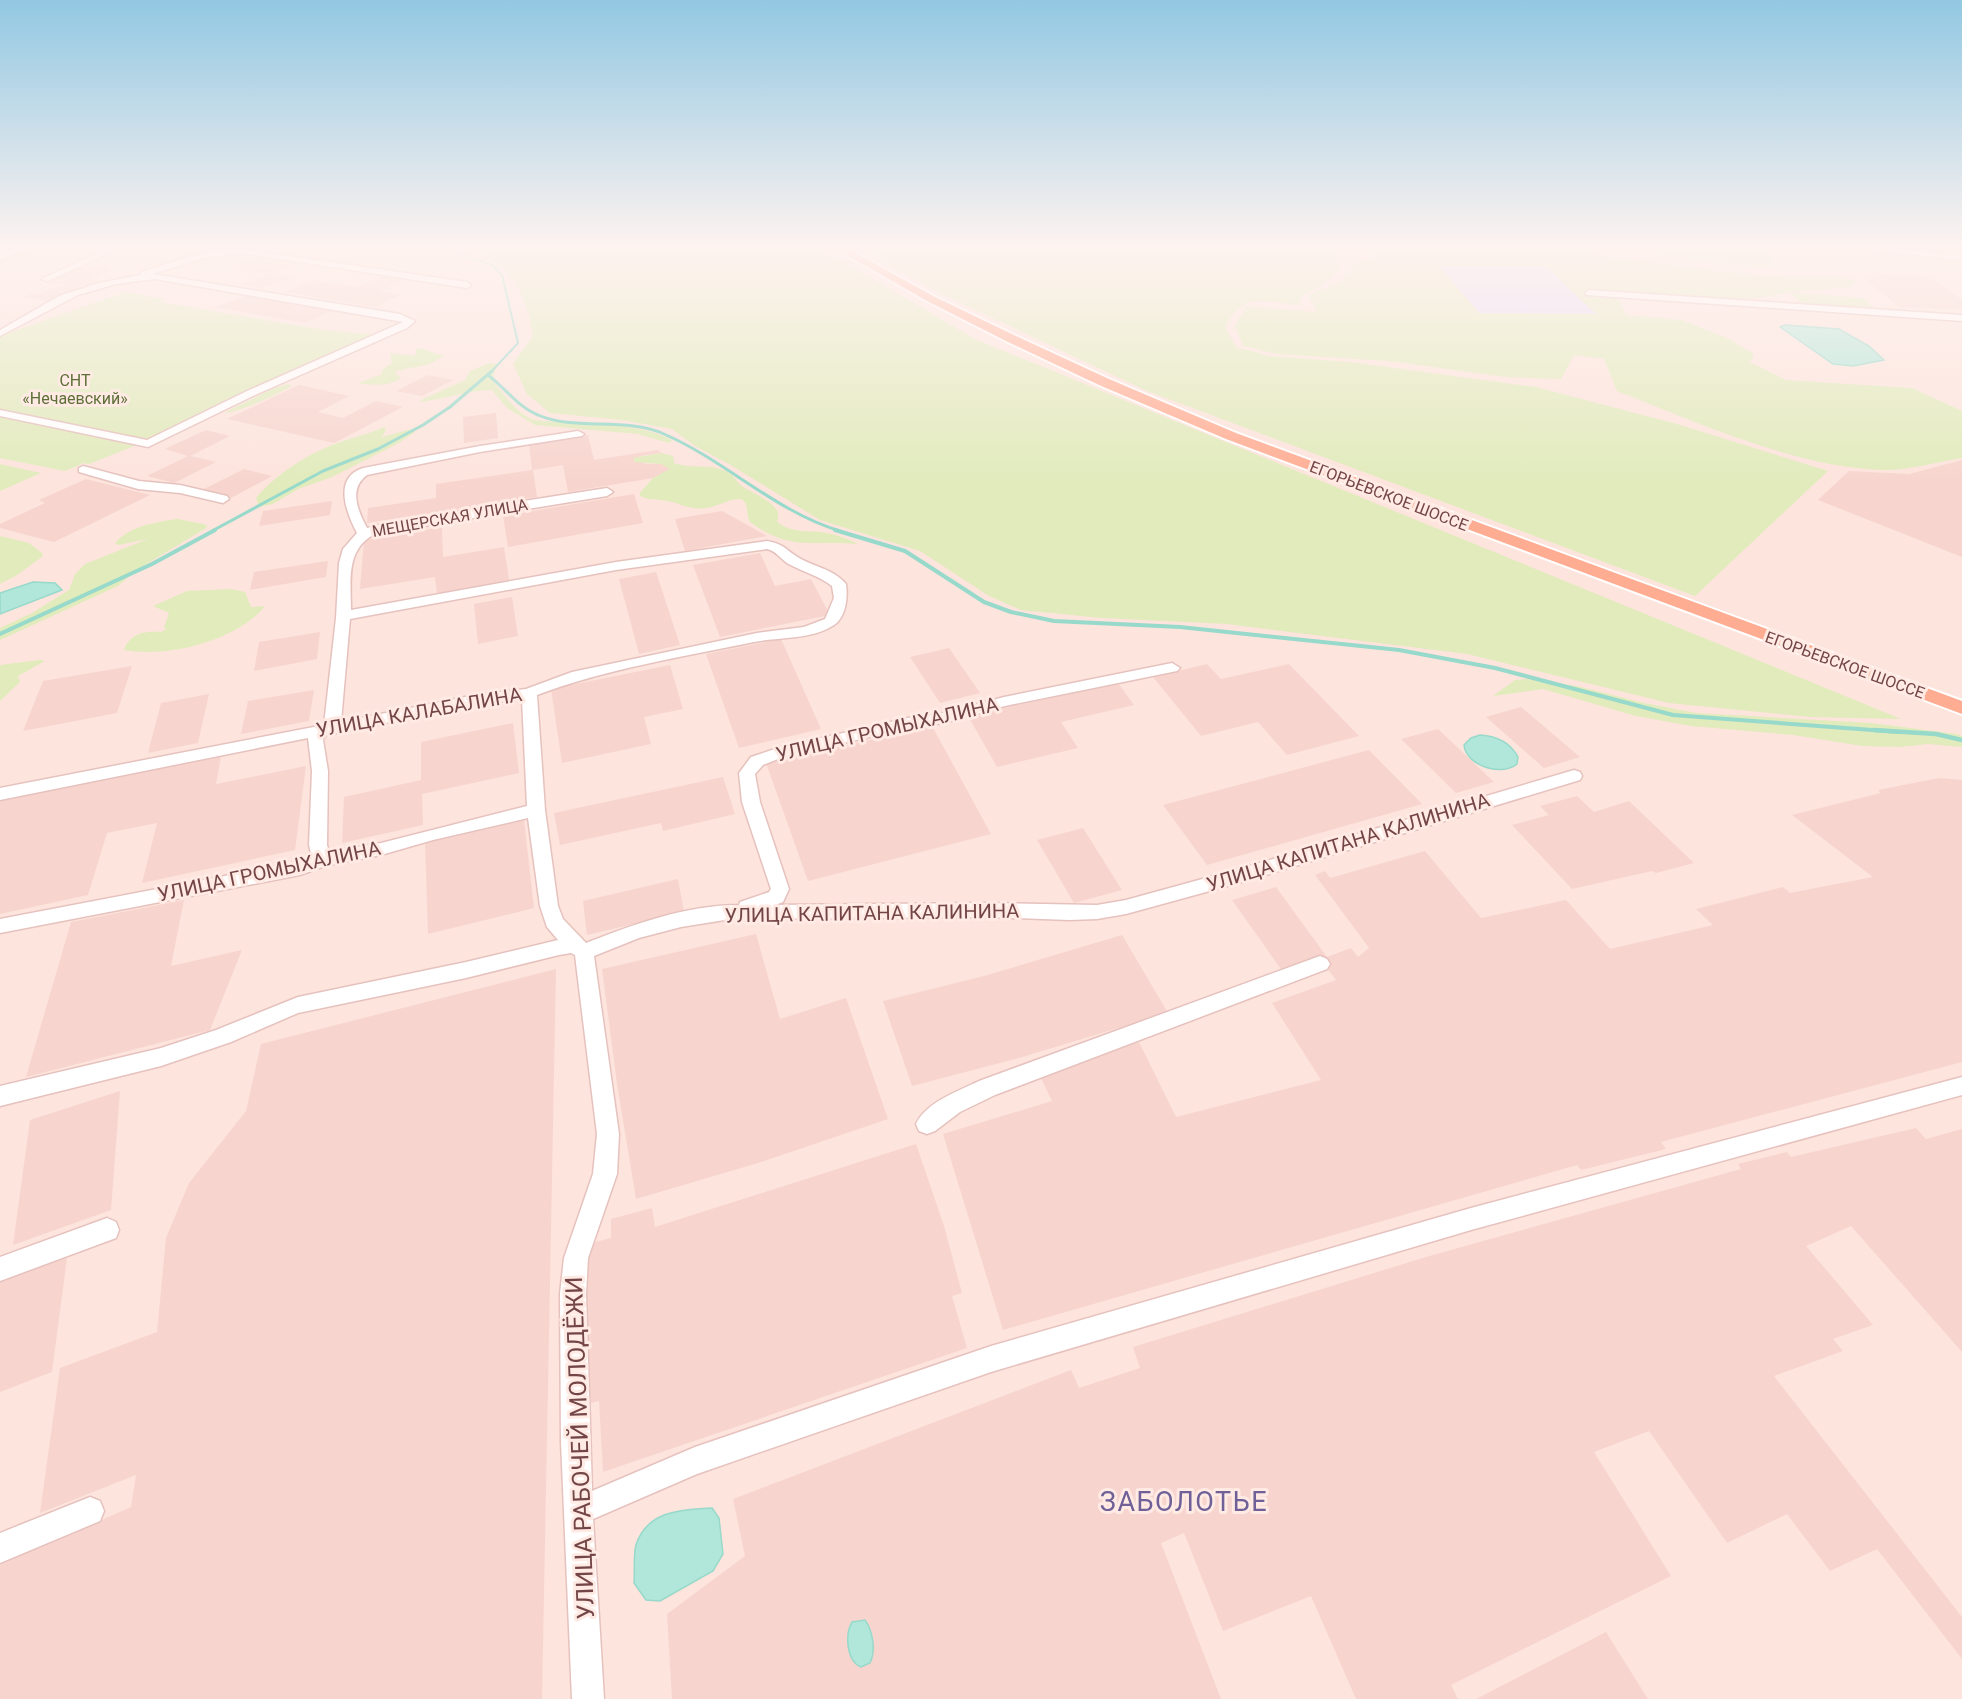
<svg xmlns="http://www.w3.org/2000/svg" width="1962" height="1699" viewBox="0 0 1962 1699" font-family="Roboto,sans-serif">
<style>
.residential{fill:#f7d5ce}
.education{fill:#e2daf9}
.green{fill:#e1ebbc;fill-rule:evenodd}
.water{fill:#b1e7da;stroke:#97d9ca;stroke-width:1.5}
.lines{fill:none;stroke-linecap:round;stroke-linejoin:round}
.stream-far3{stroke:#97d9ca;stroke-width:2}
.stream-far2{stroke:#97d9ca;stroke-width:3}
.stream-far1{stroke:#97d9ca;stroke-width:4}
.stream{stroke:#97d9ca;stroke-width:4.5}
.minor-casing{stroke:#e6c2be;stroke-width:3}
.major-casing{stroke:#fff;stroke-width:4}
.minor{fill:#fff;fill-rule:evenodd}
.major{fill:#ffad92;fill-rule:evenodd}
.labels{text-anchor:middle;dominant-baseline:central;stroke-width:6;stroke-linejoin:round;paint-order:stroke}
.far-park-label{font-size:16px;fill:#5d6f37;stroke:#ffeae4}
.far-street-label{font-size:16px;fill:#744546;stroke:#ffeae4}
.street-label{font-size:20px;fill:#744546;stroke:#ffeae4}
.near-street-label{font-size:24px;fill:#744546;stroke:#ffeae4}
.near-quarter-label{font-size:27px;letter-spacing:1.5px;fill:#6f6098;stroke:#ffeae4}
</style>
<rect width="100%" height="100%" fill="#fde4dd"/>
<!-- residential -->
<path class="residential" d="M43,245H76L48,257L18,255Z
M1850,245H1962V257Z
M258,257L278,260L297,263L272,273L292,277L263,288L242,285L269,274L231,267Z
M81,266L114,268L89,280L106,281L94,285L69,284L84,287L47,301L23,297L65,285L46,283Z
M1875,274L1932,277L1962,300V310L1899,307L1867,281Z
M382,276L404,280L380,291L401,295L374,307L285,292L313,280L356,287Z
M245,296L311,307L334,310L305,323L215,307Z
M428,375L453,380L422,396L396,391Z
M299,385L349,396L318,412L343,418L376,401L403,407L334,443L227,419Z
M496,413L498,438L464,443L463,417Z
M206,430L230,436L190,456L216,462L174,483L147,476L188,456L165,449Z
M588,435L594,460L658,450L661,453L639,456L645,464H661L671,469L653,478L568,492L563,465L533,470L537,497L367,523L368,508L436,498V484L532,470L529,444Z
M1962,460V557L1818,500L1849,471L1909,474Z
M244,469L272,476L231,498L202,490Z
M86,479L150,495L54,542L0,528V524L45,503L39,500Z
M634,494L643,523L508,547L503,516Z
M332,501L330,515L259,526L263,511Z
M722,511L767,536L685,551L675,519Z
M442,527L443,557L504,547L509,580L437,594L435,577L360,589L364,540Z
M760,553L775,586L811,579L830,615L720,637L693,565Z
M328,561L326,577L250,590L254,572Z
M656,572L680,645L639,654L619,579Z
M512,597L518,636L478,644L474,604Z
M320,632L317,659L254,671L259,642Z
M781,639L821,729L739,748L706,654Z
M949,648L980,693L940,703L910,657Z
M1207,664L1221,679L1289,664L1359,736L1287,755L1258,722L1201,736L1153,677Z
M670,665L683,709L644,717L651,744L562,763L551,689Z
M132,666L117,713L23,731L43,681Z
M1118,683L1134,705L1061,722L1078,748L997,767L968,716Z
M314,690L309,721L241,734L248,701Z
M209,694L198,743L148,753L161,703Z
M1521,707L1580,757L1544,768L1486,717Z
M513,723L519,773L422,794L423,825L342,843L344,797L421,780V742Z
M932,726L991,834L808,881L766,763Z
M1438,729L1494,782L1456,793L1401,739Z
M1369,750L1422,804L1207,865L1163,805Z
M221,757L216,784L306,766L295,850L142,883L157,823L107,833L88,895L0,914V800Z
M723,777L735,814L663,831L661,823L560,845L554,813Z
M1939,778L1962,780V1062L1661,1142L1666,1149L1581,1170L1577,1165L1003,1330L943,1134L1052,1101L1040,1076L1139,1042L1176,1117L1321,1080L1272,1003L1336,980L1320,959L1283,972L1232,900L1276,887L1327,957L1351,948L1358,957L1369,948L1315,875L1325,871L1330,878L1425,851L1481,918L1566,900L1610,949L1713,925L1696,909L1783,887L1790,893L1873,877L1792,815L1881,793L1878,790Z
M1577,796L1594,812L1629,801L1694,863L1656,873L1652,871L1572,889L1512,825L1549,815L1540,806Z
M524,820L534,908L428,934L425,843Z
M1083,828L1122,890L1074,903L1037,840Z
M678,879L684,912L587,935L583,901Z
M184,900L171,966L242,950L210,1030L26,1077L71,922Z
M756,934L780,1019L846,998L888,1119L758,1163L636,1199L617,1084L602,969Z
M1122,935L1168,1013L1019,1058L912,1086L883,1001L984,976Z
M556,969L542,1699H0V1565L131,1507L136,1475L40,1513L60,1368L157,1332L166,1238L189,1183L246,1111L261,1044Z
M120,1091L111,1210L13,1245L30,1120Z
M1916,1128L1926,1139L1962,1129V1352L1851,1226L1806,1246L1873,1325L1833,1339L1843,1351L1774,1376L1962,1617V1659L1877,1549L1830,1571L1787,1514L1727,1543L1649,1431L1594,1452L1671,1576L1451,1685L1458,1699H1356L1311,1596L1223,1631L1184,1533L1161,1543L1221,1699H672L667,1614L745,1556L733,1499L1071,1370L1079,1388L1140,1368L1133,1347L1426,1257L1741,1169L1738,1164L1787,1152L1791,1157Z
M916,1144L944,1226L962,1293L952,1296L967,1348L603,1472L599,1401L587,1404L582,1294L588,1244L611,1238V1219L652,1208L655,1227Z
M67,1258L52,1372L0,1392V1280Z
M1606,1632L1648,1699H1476Z"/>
<!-- education -->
<path class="education" d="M1438,266H1546L1597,314L1479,313Z"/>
<!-- green -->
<path class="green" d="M459,245H815L975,339L1901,719L1810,717L1669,703L1467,654L1227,624L1102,618L1021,610L989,596L920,551L820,520L729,464L695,446L672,429L622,420L550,413L527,394L513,364L533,336C525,286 508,261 459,245Z
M854,245H1328L1335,253L1339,271L1319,287L1303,296L1298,305C1262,301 1245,291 1225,327L1236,347L1270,356L1350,362L1536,387L1677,424L1828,471L1695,596L1147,391L938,292Z
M1335,245H1593L1596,251L1612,258L1762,276L1843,278L1859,281L1851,287L1793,292L1757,298L1698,299L1617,293L1626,315L1682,320L1729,339L1754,354L1750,362L1786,380L1912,388L1962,411V458C1937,462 1910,470 1885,470C1799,469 1697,422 1617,391L1604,359L1574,355L1561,379L1506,377L1389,361L1277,354L1243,346L1235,326L1246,307L1317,312L1309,295L1340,282L1354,265L1375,256L1337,250ZM1439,266H1546L1596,314L1479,313Z
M1647,245L1769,247L1775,269L1647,254Z
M126,292L163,299L159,302L324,330L377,335L142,443L89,464L84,463L65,471L0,458V336Z
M1791,293L1863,298L1875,309L1802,305Z
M420,348L443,356L430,364L397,371L395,373L401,378C390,387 372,385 358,383L382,374V370L392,363L390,353L413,356L416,354V349Z
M489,363L498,364L494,373L493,382C506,395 513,409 529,418C537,422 551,421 561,422C597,425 639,423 672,440L669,443L638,434L535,425L507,408L492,390C469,390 445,399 421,402V400L465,380L470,371Z
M288,384L292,386C280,393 236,414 224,413L272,389Z
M384,427L386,429L382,437L411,429L415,432L399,443L332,477L298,489L273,504L259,507L256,498C272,478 302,458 325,448C344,439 365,436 384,427Z
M661,453L673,456L674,463C689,469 705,464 720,469C737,474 734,482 745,488C754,493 770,501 776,509C780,513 778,518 777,522C795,535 811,529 831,534C840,536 850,540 858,544C813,540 789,552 749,521L746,504L742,499C729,498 718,507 705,508C690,510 682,504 668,501C658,499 649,501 640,496V493L653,478L670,469L661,464L635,462L633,458Z
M0,464L41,473L0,491Z
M178,519L203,524L207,526L206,528L135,571L118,586L0,640V628L32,613L69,590L75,574L85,564L148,539L118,545L115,543C130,526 156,522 178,519Z
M0,536L29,543L43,554L42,557L17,575L0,584Z
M231,589L245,592L251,607L265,606C237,641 167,658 124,650C130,633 145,631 161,632L166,629L164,627L169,613L153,606L187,591Z
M40,660L45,661L18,676L20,682L0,701V665Z
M1527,679L1577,686L1644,703L1696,713L1871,723L1957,734L1962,736V747L1928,744L1900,747L1862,746L1793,735L1691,726L1636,716L1543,689L1493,696L1515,680Z"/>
<!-- water -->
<path class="water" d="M1785,325L1839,329L1869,346L1884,360L1853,366L1833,364L1780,327Z
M33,582L55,583L62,590L0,614V593Z
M1480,735C1497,736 1510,742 1518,757L1517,764C1502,777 1466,766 1464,745L1471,738Z
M712,1508L719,1518L723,1554L713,1571L660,1601L646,1600L634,1583C635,1572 633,1556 636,1545C647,1510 682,1510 712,1508Z
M865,1620C873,1631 876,1651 870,1663L861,1667C846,1661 845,1634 852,1622Z"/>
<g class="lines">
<!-- stream-far3 -->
<path class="stream-far3" d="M436,245L492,265L502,275L518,343L491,372"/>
<!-- stream-far2 -->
<path class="stream-far2" d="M488,375C505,388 518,407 538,415C574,431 627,417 664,434C726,461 776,512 840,531
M212,531L323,471L378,449L423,425L450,407L492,371"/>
<!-- stream-far1 -->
<path class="stream-far1" d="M835,530L905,551L984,602L1011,612L1054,621L1180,627L1399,650L1495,668L1673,715L1899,732
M0,634L152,564L215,530"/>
<!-- stream -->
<path class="stream" d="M1874,730L1936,734L1962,740"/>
<!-- minor casing -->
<g class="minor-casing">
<path id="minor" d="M26,245H36L0,260V255Z
M117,245H127L48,281L41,279Z
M1837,245H1860L1962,256V260L1841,247Z
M228,249H241L467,282L471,285L467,288L241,253L203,258L153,274L400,314L415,321L407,328L255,395L148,447L0,416V410L147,440L247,391L403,322L155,279L116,284L78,295L0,336V330L59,296L99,283L140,275L141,272L188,257Z
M1589,290L1962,315V321L1586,295L1585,293Z
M578,431L584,434L582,436L480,452L367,475C348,489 358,511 367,528L390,522L607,488L613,492L607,496L375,534C345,549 351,582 351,610L616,562L767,541C783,544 784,548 796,556C812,567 833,568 846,584C848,597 846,617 834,625C811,640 779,637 754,642C681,657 606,669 537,695L545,810L558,906L563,919L586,943C634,924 687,905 739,905L740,902L769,892L771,889L742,802L739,773L751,757L778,748L908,718L944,713L1004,697L1172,663L1180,668L1177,671L1005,706L944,723L908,728L783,757L763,765L755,774L760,802L789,889L783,902L775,905L985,903L1097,905L1126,900L1246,867L1574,770L1580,772L1582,776L1580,780L1246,881L1126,914L1097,919L1069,920L985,917L731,919L681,927L639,938L594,956L619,1134L617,1174L588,1258L586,1294L592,1491L695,1447L991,1346L1471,1208L1962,1077V1095L1471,1230L991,1372L697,1474L593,1519L604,1699H572L561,1442L560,1294L564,1258L593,1174L597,1134L575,955L571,953L559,955L466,978L298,1013L231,1042L161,1066L0,1106V1086L161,1048L216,1030L298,997L466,962L558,940L547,927L540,906L528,818L433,840L381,855L325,866L300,875L0,933V919L298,862L312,857L309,845L312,771L308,738L0,800V788L324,725L336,618L339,563L343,549L357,533C347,514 332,478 363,468L480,446ZM767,549C776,551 780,558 787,563C802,572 818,575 832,586L834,598L825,619L804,627L757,633L572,672L526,689L475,695L341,722L350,619L616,570ZM522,699L527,806L381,843L329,852L327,845L328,771L323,740L326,735L475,705Z
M83,466L139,481L180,485L227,496L229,499L223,503L180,493L138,489L79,472V468Z
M1320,956L1327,959L1330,964L1327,969L995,1095L960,1112L935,1131L927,1134L919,1131L916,1124C926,1102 959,1091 979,1081Z
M107,1218L116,1222L119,1230L116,1238L0,1281V1257Z
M90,1497L100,1501L104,1511L100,1521L0,1563V1533Z"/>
</g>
<!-- major casing -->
<g class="major-casing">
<path id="major" d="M829,245H841L935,297L1016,336L1109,379L1236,433L1962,701V714L1226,439L1099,385L1008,342L927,301Z"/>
</g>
<!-- minor -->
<use href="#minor" class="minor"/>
<!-- major -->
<use href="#major" class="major"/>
</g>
<!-- sky -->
<linearGradient id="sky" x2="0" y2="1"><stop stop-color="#92c8e2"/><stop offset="0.51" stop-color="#fef3f0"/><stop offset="1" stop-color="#fef3f0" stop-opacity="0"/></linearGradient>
<rect width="1962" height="483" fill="url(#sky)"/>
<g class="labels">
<!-- far-park labels -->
<g class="far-park-label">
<text x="75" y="380">СНТ<tspan x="75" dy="18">«Нечаевский»</tspan></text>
</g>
<!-- far-street labels -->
<g class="far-street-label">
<text transform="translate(1389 496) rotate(21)">ЕГОРЬЕВСКОЕ ШОССЕ</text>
<text transform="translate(450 518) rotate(-10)">МЕЩЕРСКАЯ УЛИЦА</text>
<text transform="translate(1845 665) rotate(20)">ЕГОРЬЕВСКОЕ ШОССЕ</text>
</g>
<!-- street labels -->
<g class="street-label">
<text transform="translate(419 712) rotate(-10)">УЛИЦА КАЛАБАЛИНА</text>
<text transform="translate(887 729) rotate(-13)">УЛИЦА ГРОМЫХАЛИНА</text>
<text transform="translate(1348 842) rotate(-17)">УЛИЦА КАПИТАНА КАЛИНИНА</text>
<text transform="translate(269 871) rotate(-12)">УЛИЦА ГРОМЫХАЛИНА</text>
<text transform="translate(872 913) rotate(-1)">УЛИЦА КАПИТАНА КАЛИНИНА</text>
</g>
<!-- near-street labels -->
<g class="near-street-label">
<text transform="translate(580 1448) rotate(-92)">УЛИЦА РАБОЧЕЙ МОЛОДЁЖИ</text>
</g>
<!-- near-quarter labels -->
<g class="near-quarter-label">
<text x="1184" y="1502">ЗАБОЛОТЬЕ</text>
</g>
</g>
</svg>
